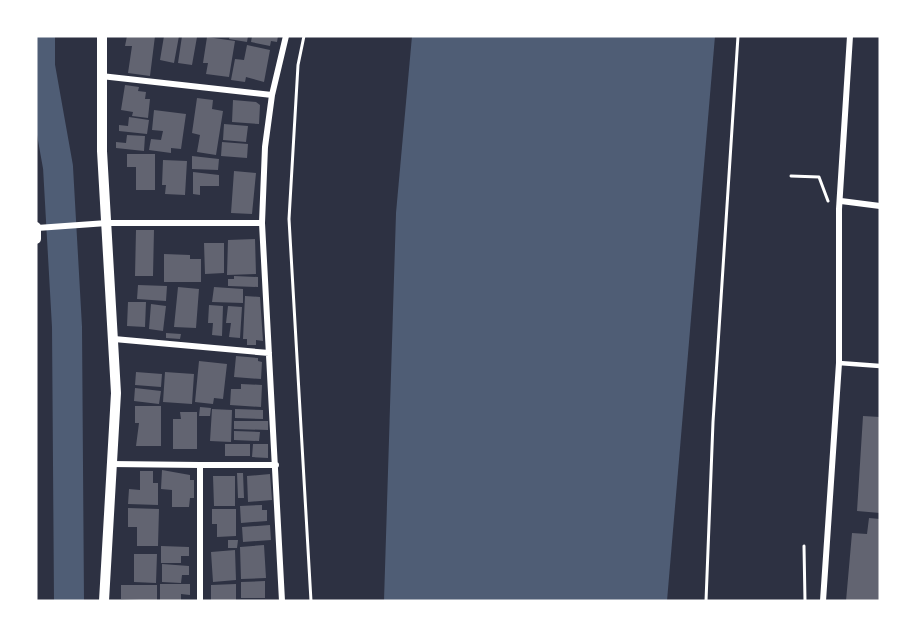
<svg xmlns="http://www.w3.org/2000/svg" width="916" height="637" viewBox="0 0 916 637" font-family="Roboto,sans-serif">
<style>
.water{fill:#4f5d75}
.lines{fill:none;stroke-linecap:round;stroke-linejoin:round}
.river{stroke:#4f5d75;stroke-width:30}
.building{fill:#626471}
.path{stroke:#fff;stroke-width:3}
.service{stroke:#fff;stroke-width:4.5}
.minor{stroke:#fff;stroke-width:6}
.tertiary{stroke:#fff;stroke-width:10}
</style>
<rect width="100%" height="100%" fill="#2d3142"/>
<!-- water -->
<path class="water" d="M412,36H715L667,601H384L396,213Z"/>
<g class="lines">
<!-- river -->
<path class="river" d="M40,36V66L58,167L67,327L69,601"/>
</g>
<!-- building -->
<path class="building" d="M127,36H155L150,76L128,73L132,46H125Z
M164,36H179L174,63L160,60Z
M182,36L197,37L192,65L178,63Z
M230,36H248L247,42L229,39Z
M252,36H278L277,42L271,41L270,46L251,42Z
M207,37L235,41L229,77L206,74L208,63H203Z
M247,45L270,50L264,82L246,77L245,82L231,80L235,59L244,60Z
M125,85L139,87L138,91L146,92L145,99H150L148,118L132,116L133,112L121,110Z
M197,98L213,100L212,109L223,111L216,155L197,152L200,135L192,133Z
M233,100L256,102L260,105L259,124L232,122Z
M154,110L186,114L181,149L171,148V153L149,150L151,139L161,140L163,131L152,130Z
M129,117L149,120L147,134L119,131V125L128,126Z
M224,124L248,126L246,142L223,140Z
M127,135L145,136L144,151L116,148V142L126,143Z
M222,142L248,144L247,158L221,156Z
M127,154H155V190H136V167H127Z
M192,156L219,159L218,170L192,169Z
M163,160L187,161L185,195L165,194L166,185H162Z
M234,171L256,173L252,214L231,213Z
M193,172L219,175V186H200V195L193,194Z
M136,230H154L153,276H135Z
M255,239L256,274L227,275L228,240Z
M204,243H224V273L205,274Z
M164,254L190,255V259H201V282H164Z
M234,276L258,277V287L228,286V279H234Z
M138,285L167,286L166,301L137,299Z
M178,287L199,289L196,328L174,327Z
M214,287L243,289V303L212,302Z
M245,296L260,297L263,341L256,340V345H247V339H243Z
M128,302H146L145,327L127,326Z
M151,304L166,306L163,331L149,329Z
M209,305L223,306L222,336L212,335L213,323H208Z
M228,306L242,307L240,338L229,337L231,323H226Z
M166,333L181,334L180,339L166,338Z
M236,356L258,358V361L262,362L261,379L234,377Z
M199,361L227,364L223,399L214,398L213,404L195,402Z
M136,372L162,374L161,387L135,385Z
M165,372L194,374L192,404L163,402Z
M241,384L262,385L261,407L230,405L231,389H241Z
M135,388L161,391L159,404L134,401Z
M135,406H161V446H136L139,423H135Z
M200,407L211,408L210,416H199Z
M212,409L232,410L231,442L210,441Z
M235,409L263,410V419L235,418Z
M180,412H197V449H173V419H181Z
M863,416L880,417V513L857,511Z
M234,421H268V430L234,429Z
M234,431L260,432L259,441L234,440Z
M225,444H250V456H225Z
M253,444H268V458L252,457Z
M162,470L190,475V480H194V498H190L189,507H172V490L161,489Z
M140,471H153V483H158V505L128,504L129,489L140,490Z
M237,473H243L244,498H238Z
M270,474L272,500L248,502L247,476Z
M213,476H235V506H214Z
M262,505V510H267V521L241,523L240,506Z
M128,508L159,509L158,546H137V527H128Z
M212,509H236V536L217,537V524H212Z
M869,518L880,519V601H846L852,533L867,534Z
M270,525L271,540L243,542L242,527Z
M228,540H238L237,548H228Z
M264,545L266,578L241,579L240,547Z
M161,546L189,547V556H181V563H161Z
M235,550L236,580L213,582L211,552Z
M134,554H157L156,583L134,582Z
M162,564L189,566V575H182L181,583L162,582Z
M265,581V598H241V582Z
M160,584H190V595L181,594V601H160Z
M236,584V601H211V585Z
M121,585H157V601L121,599Z"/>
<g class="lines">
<!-- path -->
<path class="path" d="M304,36L298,65L289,219L311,601
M791,176L819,177L828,201
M804,546L805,601
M706,601L713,422L738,36"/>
<!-- service -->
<path class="service" d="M839,363L880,366"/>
<!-- minor -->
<path class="minor" d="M101,76L272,95
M841,201L880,206
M37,228L107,223H262
M114,339L269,353
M111,464L200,465V601
M200,465H276
M282,601L262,223L265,147L272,95L286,36
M823,601L839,363V209L850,36"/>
<!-- tertiary -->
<path class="tertiary" d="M102,36V151L116,393L104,601
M36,227V239"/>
</g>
<!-- border -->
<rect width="916" height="637" fill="none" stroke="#ffffff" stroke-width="75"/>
</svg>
